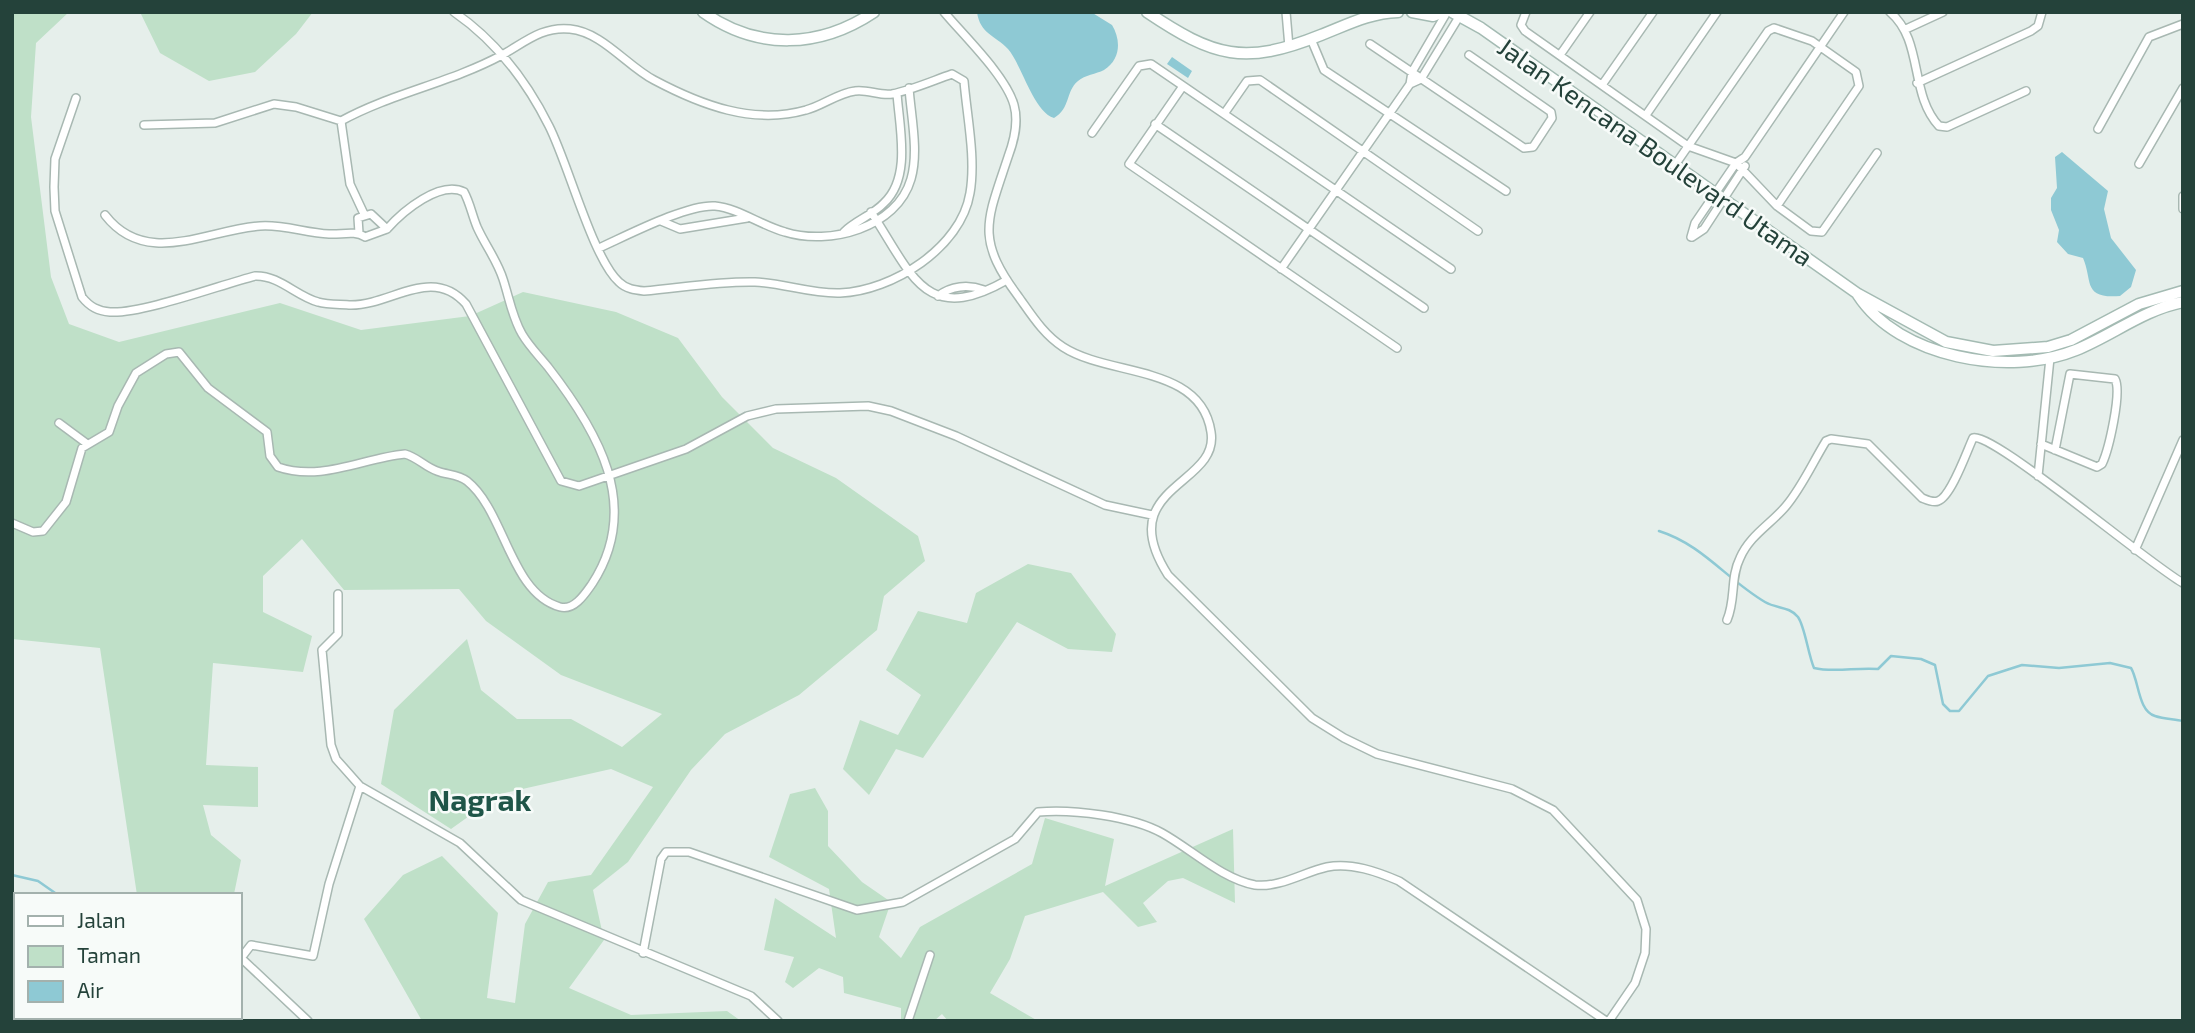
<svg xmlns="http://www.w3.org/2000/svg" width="2195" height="1033" viewBox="0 0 2195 1033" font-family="'Exo 2',sans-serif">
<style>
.green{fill:#bfe0c8}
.water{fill:#8ec9d4}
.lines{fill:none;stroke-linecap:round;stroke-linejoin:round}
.stream{stroke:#8ec9d4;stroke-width:2.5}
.street-casing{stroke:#a8b8b2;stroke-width:10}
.secondary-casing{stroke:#a4bbb3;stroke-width:13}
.street{stroke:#fff;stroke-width:7}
.secondary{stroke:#fff;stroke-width:10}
.labels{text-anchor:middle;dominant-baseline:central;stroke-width:5;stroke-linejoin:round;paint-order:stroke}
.street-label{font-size:26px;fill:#24423a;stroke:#f7fbf9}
.quarter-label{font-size:30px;font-weight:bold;fill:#1f5548;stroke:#f7fbf9}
</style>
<rect width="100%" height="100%" fill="#e6efeb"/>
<!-- green -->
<path class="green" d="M12,12H69L36,43L31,117L51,277L69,324L119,342L280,303L361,330L470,316L523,292L616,312L678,338L722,397L773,448L836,478L918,536L925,561L884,596L877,630L799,695L725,734L691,770L628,862L593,890L604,940L569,988L631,1015L727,1011L741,1021H422L364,919L403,875L442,856L498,913L487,998L515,1003L525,924L548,882L591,875L653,787L611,769L500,794L451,829L381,784L394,710L467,639L481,690L517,719H571L622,747L662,714L561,675L486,621L459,589L344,590L302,539L263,576V612L312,636L303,672L213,663L206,765L258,767V807L203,805L211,835L241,860L234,894L137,895L100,648L12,639Z
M140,12H313L296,34L255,72L209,81L160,53Z
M1028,564L1071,573L1116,634L1112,652L1068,649L1017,622L923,758L896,749L869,795L843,769L860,720L898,735L921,695L886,670L918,611L967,623L976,593Z
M815,788L828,811V846L862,882L891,902L879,937L901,958L920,927L1032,864L1045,818L1114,839L1105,886L1233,829L1235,903L1183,878L1168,881L1143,903L1157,922L1138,927L1103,892L1025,916L1010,959L990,993L1038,1021H948L942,1014L934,1021H901V1008L844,993L843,977L819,968L793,988L785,982L794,957L764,950L775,898L836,938L829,889L769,857L790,794Z
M16,952V1017H90V1021H12V954Z"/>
<!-- water -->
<path class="water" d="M977,12H1091L1112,25C1121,40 1121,59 1104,70C1096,74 1085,75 1078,81C1065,92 1071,108 1054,118C1033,111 1022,65 1008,49C995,35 980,34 977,12Z
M1172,57L1192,71L1188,78L1167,64Z
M2062,152L2108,191L2104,209L2111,238L2136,270L2131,287L2120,296C2082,299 2093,281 2083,258L2068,254L2057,242L2059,230L2051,210V198L2057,188L2055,157Z"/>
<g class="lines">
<!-- stream -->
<path class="stream" d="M1659,531C1703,545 1726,579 1765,602C1777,609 1789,606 1798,617C1805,627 1808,654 1814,668C1834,673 1857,667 1878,669L1891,656L1921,659L1935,665L1943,704L1950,711H1959L1988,676L2022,665L2059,668L2110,663L2131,668C2139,681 2138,711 2155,716C2164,719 2174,719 2183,721
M12,875L38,881L58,895
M110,1017L114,1021"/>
<!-- street casing -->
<g class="street-casing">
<path id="street" d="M944,12C964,36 1006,76 1014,105C1019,123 1014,141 1008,157C987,221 975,238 1018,296C1031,314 1043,334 1063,347C1109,377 1201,364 1211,432C1220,486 1111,486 1168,575L1312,718L1344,738L1377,754L1512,789L1553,810L1637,900L1646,929L1645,953L1635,983L1609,1021
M1286,12L1289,47
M1526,12L1521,25L1525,31L1688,146L1736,163L1777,206L1811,231L1822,232L1877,153
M1890,12C1924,41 1909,94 1939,126L1947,127L2026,91
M1906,29L1943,12
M1311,39L1324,70L1506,191
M1370,44L1524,148L1533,147L1552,118L1551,112L1469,55
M1560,55L1590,12
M1917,83L2031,31L2038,26L2042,12
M1410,84L1421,79L1462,12
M1602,85L1653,12
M1183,86L1129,164L1397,348
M76,98L55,159L54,187L55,211L82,297C90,307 98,311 110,312C142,314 220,285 255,276C279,275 296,296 318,302C328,305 341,304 351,305C392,305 432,265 466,304L561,481L579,486L686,449L747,416L776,409L868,406L891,411L956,436L1105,505L1152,515
M1224,114L1247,81L1260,80L1478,231
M1646,115L1717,12
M341,121L350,184L364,214
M1155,124L1424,308
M144,125L215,123L274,104L296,107L341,121C392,93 450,83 502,55C524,43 542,26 570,29C602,32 627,66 654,80C701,105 753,125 806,110C822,106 838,93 855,91C867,89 880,96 892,94C912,90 932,81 952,74L964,81C967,117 976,158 970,193C961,248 892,291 840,293C811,294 783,283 755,282C718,281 680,288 644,291C635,290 626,289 619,282C593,259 568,163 549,126C526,80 496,41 454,12
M2098,129L2149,37L2183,24
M1092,133L1139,66L1151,64L1451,269
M2139,164L2183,88
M1675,165L1768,31L1774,28L1812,41L1856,72L1859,86L1777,206
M2183,196V209
M871,212C912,274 925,327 1007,280
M105,215C146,268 206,230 260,226C282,224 306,233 329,234C341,235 355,230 365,237L387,229L371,214L358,218L359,233
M661,221L680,229L747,218
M844,232C856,220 873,215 884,203C912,177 899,126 897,93
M1691,237L1695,223L1736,163L1745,157L1844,12
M1692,237L1704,229L1745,166
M599,248C626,236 687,204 715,206C738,208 762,226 785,232C829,246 897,228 911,179C919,152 911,116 909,88
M1281,269L1410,84L1412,72L1447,12
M938,296C951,286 968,284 984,290
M59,423L86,443
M2041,444L2097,467L2102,464C2109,449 2122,392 2115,379L2070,374L2055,450
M2038,476L2050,358
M12,523L33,532L43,531L66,502L82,448L109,432L118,406L136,373L166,354L179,352L208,388L267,432L270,456L278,467C321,482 363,458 405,454C417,457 425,467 437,471C447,475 458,474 467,481C505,511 510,593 560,607C574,611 585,594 592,584C643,506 597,430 548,367C539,356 529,346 522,334C512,317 509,297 503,279C497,260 485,245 477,227C472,215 470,203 464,192C440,180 403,211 387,229
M2135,550L2183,440
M338,594V634L322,650L331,745L336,759L360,786L460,843L521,900L751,996L778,1021
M1727,620C1736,599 1730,578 1740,558C1750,535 1771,524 1786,506C1802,487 1813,462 1826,441L1831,439L1868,444L1922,498C1927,500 1933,503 1938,501C1951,497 1967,451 1973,438C1992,431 2151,566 2183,583
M643,953L661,859L666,852H689L857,910L903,902L1015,839L1038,812C1073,809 1131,816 1162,833C1191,849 1222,879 1255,885C1280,888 1304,872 1327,867C1351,862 1378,872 1399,881L1606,1021
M240,957L308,1021
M241,958L251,945L313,956L329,884L360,786
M171,1021L172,1017
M908,1021L930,955"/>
</g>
<!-- secondary casing -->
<g class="secondary-casing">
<path id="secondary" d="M703,12C758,51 820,48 874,12
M1147,12C1214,57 1244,66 1321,35C1347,25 1369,13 1398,12
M1412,12L1433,16L1443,12
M1452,12L1481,28L1858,294L1946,342L1993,351L2048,347L2071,340L2139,304L2183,291
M1858,295C1899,358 2009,377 2076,350C2113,335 2143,310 2183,302"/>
</g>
<!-- street -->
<use href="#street" class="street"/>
<!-- secondary -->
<use href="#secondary" class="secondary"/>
</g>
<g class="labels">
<!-- street labels -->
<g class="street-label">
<text transform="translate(1656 151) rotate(35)">Jalan Kencana Boulevard Utama</text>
</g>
<!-- quarter labels -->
<g class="quarter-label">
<text x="480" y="799">Nagrak</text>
</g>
</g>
<!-- border -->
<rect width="2195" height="1033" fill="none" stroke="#24423a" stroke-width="28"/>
<!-- legend -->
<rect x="14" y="893" width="228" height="126" fill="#f7fbf9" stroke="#a3b1ad" stroke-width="2"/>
<rect x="28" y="916" width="35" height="10" fill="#ffffff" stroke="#a3b1ad" stroke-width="2"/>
<text x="77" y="928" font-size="21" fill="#24423a">Jalan</text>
<rect x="28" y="946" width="35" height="21" fill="#bfe0c8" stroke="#a3b1ad" stroke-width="2"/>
<text x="77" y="963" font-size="21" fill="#24423a">Taman</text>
<rect x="28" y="981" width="35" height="21" fill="#8ec9d4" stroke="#a3b1ad" stroke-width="2"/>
<text x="77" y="998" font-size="21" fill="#24423a">Air</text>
</svg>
